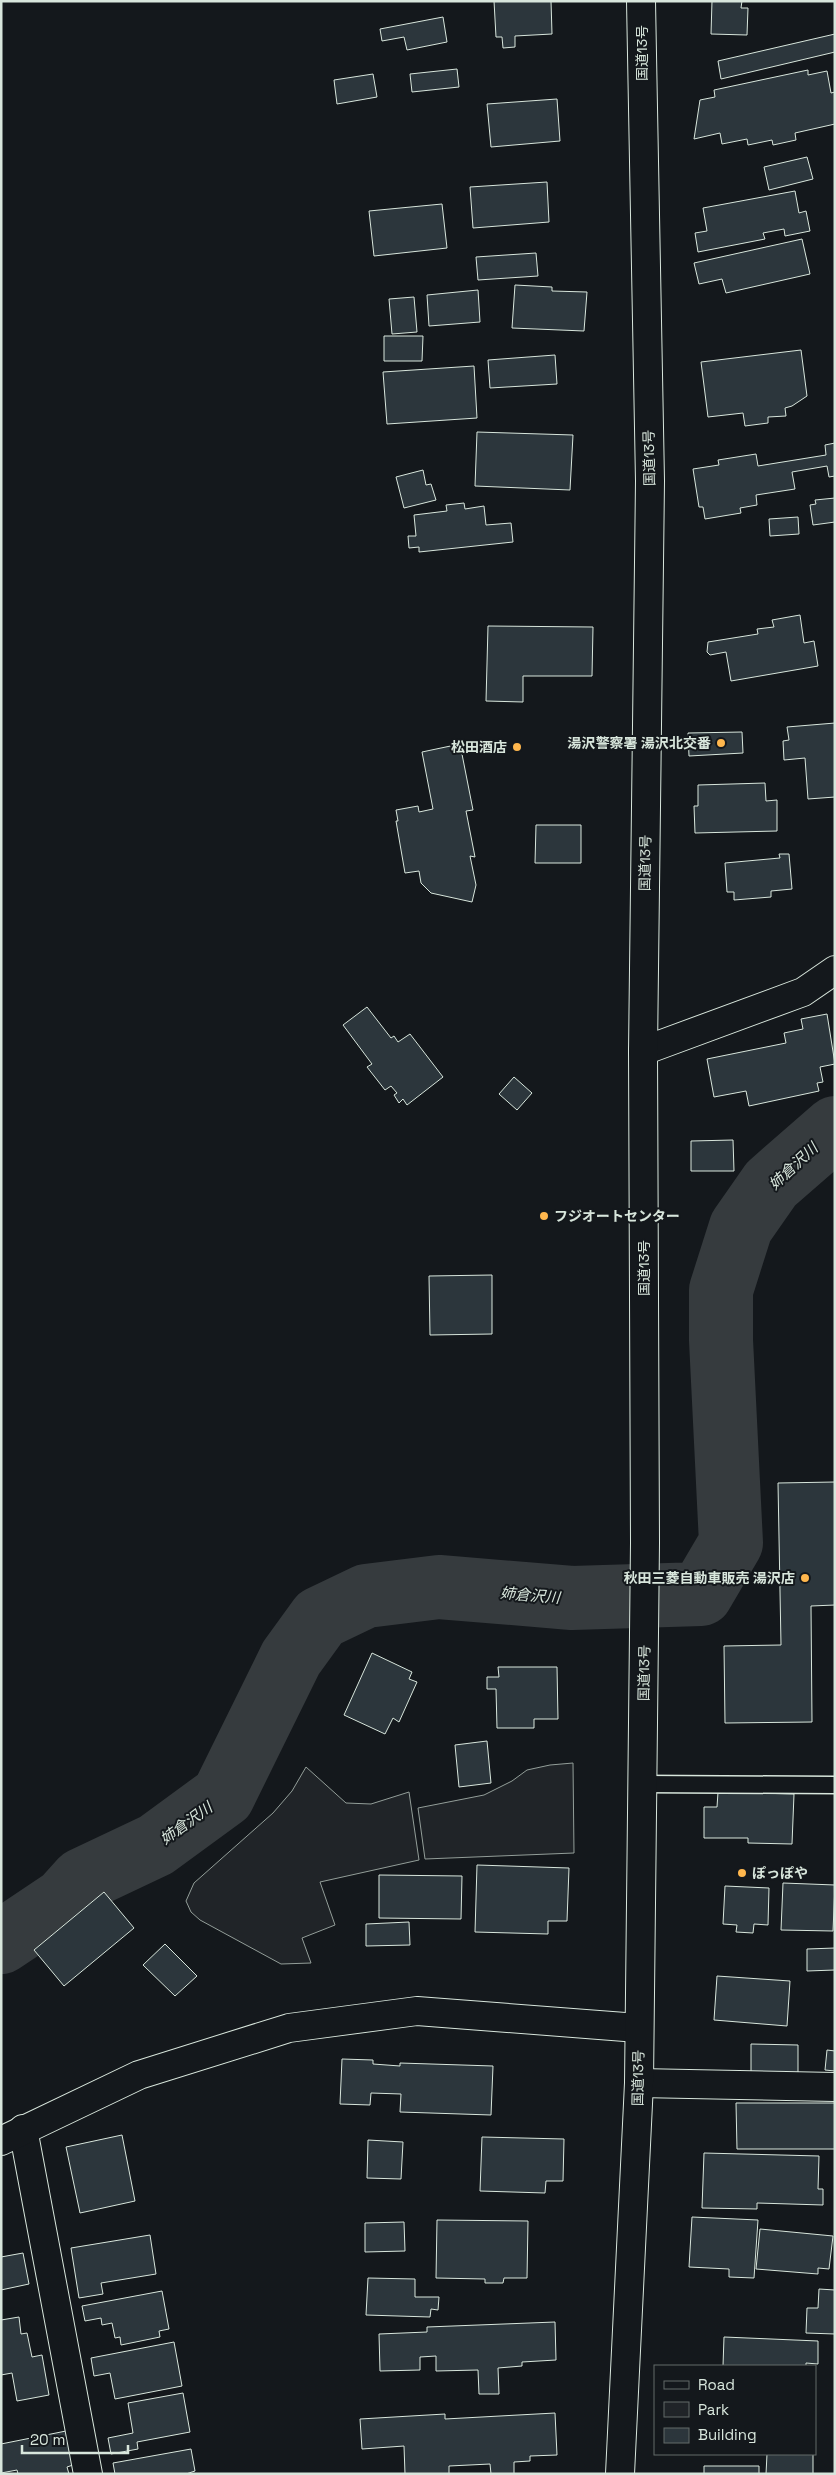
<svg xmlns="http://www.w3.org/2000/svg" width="836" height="2475" viewBox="0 0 836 2475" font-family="'Space Grotesk','Noto Sans JP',sans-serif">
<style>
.green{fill:#202428;stroke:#939e99}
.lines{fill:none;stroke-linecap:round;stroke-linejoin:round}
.river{stroke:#363b3e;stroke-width:64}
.building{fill:#2c363c;stroke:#d8e6dc}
.lane-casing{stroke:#d8e6dc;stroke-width:19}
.street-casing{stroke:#d8e6dc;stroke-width:30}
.secondary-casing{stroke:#d8e6dc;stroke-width:30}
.highway-casing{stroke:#d8e6dc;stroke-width:30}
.lane{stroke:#14181c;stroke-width:16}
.street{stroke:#14181c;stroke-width:28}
.secondary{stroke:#14181c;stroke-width:28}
.highway{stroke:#14181c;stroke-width:28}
.poi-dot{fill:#ffb74d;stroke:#14181c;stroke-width:2}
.labels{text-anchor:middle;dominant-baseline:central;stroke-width:4;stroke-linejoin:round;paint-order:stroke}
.street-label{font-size:14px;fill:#d8e6dc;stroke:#14181c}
.poi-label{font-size:14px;font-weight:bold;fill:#d8e6dc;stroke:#14181c;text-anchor:end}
.water-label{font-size:15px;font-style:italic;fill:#d8e6dc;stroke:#14181c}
</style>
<rect width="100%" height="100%" fill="#14181c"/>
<!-- green -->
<path class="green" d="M573,1763L574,1853L425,1859L418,1808L484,1795L512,1781L527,1770L550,1765Z
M306,1767L346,1803L371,1804L409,1792L419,1860L320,1882L335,1925L302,1938L311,1963L281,1964L200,1920L191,1912L186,1901L194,1883L273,1813L292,1791Z"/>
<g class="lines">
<!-- river -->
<path class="river" d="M1,1942L64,1900L82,1880L156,1845L223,1796L291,1658L320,1618L366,1596L439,1587L572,1598L701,1594L731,1543L721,1340V1290L741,1227L771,1184L835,1128"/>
</g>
<!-- building -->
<path class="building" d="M494,1H551L552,34L515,36V47L503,48L502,37H496Z
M712,1H742L741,8H748L747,35L711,34Z
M443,17L447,42L407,50L404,37L382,41L380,29Z
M835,34V52L721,79L718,61Z
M457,69L459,87L412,92L410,74Z
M808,70V75L827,71L831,93L835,92V124L795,133L796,140L773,145L772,140L748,145L747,139L722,144L720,133L694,139L700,100L715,97L714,90Z
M373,74L377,97L337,104L334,80Z
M557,99L560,141L491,147L487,104Z
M807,157L813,179L769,190L764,167Z
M547,182L549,222L473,228L470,187Z
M795,191L799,213L806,211L810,231L785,236L784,229L763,233L765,239L698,252L695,233L707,231L703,208Z
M442,204L447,248L374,256L369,211Z
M802,239L810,274L726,293L722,279L699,284L694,263Z
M536,253L538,276L478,280L476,257Z
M515,285L552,287V291L587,292L584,331L512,328Z
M478,290L480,322L429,326L427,295Z
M414,297L417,332L392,334L389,299Z
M384,336H423L422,361H384Z
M801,350L807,396L792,406L785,408L786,416L768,417V423L745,426L743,413L708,417L701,362Z
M555,355L557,384L490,388L488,360Z
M474,366L477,418L387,424L383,372Z
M477,432L573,435L570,490L475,486Z
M835,443V476L829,477L827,466L792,472L795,489L756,495L757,505L740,508L741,513L705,519L703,507H699L693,469L719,465L718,460L756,454L758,466L826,455L825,445Z
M423,470L426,485L431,484L436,500L404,508L396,477Z
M835,498V522L813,525L810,505L816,504L815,500Z
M464,503L465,509L484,506L486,525L511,523L513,542L419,552V547L409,548L408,536H416L414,515L447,511L446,505Z
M798,517L799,534L770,536L769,519Z
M800,615L804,643L814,641L818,666L731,681L726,652L710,655L707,652L708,642L758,634L757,629L774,627L772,620Z
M488,626L593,627L592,676H523V702L486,701Z
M835,723V797L808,799L805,758L784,760L783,741L789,740L787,727Z
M742,732L743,753L689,756L688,733Z
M460,744L473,810L466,811L475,857L470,856L476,885L472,902L431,893L421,883L419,871L405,873L396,821H398L396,810L418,806L419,812L433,809L422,752Z
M765,783L766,801L777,800V831L695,833L694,806H698V785Z
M536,825H581V863H535Z
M779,854H789L792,889L771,891V897L734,900V892H727L725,863L780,858Z
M367,1007L391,1038L394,1036L398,1042L410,1034L443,1077L407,1105L403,1099L399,1103L394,1095L397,1093L391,1086L385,1090L367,1067L372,1064L343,1025Z
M827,1014L835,1064L820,1067L823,1082L817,1083L819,1091L749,1106L746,1091L714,1097L707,1059L786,1043L784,1033L803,1029L801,1019Z
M514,1077L532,1093L517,1110L499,1094Z
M733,1140L734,1171H691V1141Z
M492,1275V1334L430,1335L429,1276Z
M835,1482V1605L811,1606L812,1722L725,1723L724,1646L781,1645L778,1483Z
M372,1653L412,1672L409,1679L417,1682L399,1722L393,1718L385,1734L344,1715Z
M498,1667H557L558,1719H534V1728H497L496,1689H487V1677H499Z
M487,1741L491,1783L459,1787L455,1745Z
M718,1792L794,1794L792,1844L748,1843V1838H704V1807H717Z
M477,1865L569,1868L567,1921H548V1934L475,1932Z
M379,1875L462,1876L461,1919L379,1918Z
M783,1883L835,1885L833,1931L781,1930Z
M725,1886L769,1888L768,1925L754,1924L753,1933L736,1932L737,1925L723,1924Z
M104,1892L134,1928L64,1986L34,1950Z
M409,1922L410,1945L366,1946V1924Z
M165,1944L197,1976L175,1996L143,1965Z
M835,1948V1970L807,1971V1949Z
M717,1976L790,1981L787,2026L714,2020Z
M751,2044L798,2045V2073L751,2072Z
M827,2050L835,2051V2071L825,2070Z
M342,2059L373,2060V2064L400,2066V2063L493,2066L491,2115L400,2112L401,2094L371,2093L370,2105L340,2104Z
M736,2103H835V2149H737Z
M122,2135L135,2201L80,2213L66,2147Z
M482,2137L564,2139L563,2181H546L545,2193L480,2191Z
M368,2140L403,2142L401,2179L367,2178Z
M704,2153L819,2156L818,2189H823V2205L757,2203V2209L702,2208Z
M692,2217L758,2220L754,2278L729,2277V2269L689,2267Z
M437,2220L528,2221L527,2278H504L503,2283H485V2279L436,2278Z
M404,2222L405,2251L365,2252V2223Z
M760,2229L833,2236L829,2269L818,2268V2274L756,2269Z
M150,2235L156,2274L101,2283L103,2294L79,2298L71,2248Z
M23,2253L29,2284L1,2290V2257Z
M368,2278L415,2279V2297H439L438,2310L431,2309L430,2317L366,2315Z
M819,2289L835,2290V2334L806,2333L807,2308H818Z
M162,2291L169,2329L159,2331L160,2337L121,2345L120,2337L115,2338L112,2323L102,2325L101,2318L85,2321L82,2306Z
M19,2317L21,2334L27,2333L32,2357L42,2355L49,2395L17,2401L12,2373L1,2375V2320Z
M555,2322L556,2360L522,2362V2366L498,2368L499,2394H479L478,2370L436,2371V2356L420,2357V2370L380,2371L379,2334L427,2332V2327Z
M724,2337L818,2341V2364L806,2363V2366H723Z
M174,2342L182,2386L115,2399L110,2373L94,2376L91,2358Z
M183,2393L190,2432L137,2442L138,2449L111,2454L108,2438L133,2433L128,2403Z
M555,2413L557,2455L530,2456V2461L514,2462V2474H491L490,2464L449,2466V2474H405L404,2446L362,2449L360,2419L445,2414V2419Z
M66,2431L73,2465L67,2467L69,2474H18L17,2470L1,2473V2444Z
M191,2449L195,2471L186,2474H115L113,2463Z
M767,2454H813V2474H766Z
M704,2466H759V2474H704Z"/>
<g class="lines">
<!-- lane casing -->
<g class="lane-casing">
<path id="lane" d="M642,1784L835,1785"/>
</g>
<!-- street casing -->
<g class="street-casing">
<path id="street" d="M643,1051L803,992L835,970
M639,2083L835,2087
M23,2129L88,2474"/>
</g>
<!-- secondary casing -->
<g class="secondary-casing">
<path id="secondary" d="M1,2141L139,2075L289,2028L417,2011L638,2028"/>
</g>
<!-- highway casing -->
<g class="highway-casing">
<path id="highway" d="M620,2474L639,2083L645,1543L643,1051L650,481L641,1"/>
</g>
<!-- lane -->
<use href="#lane" class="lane"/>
<!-- street -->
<use href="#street" class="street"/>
<!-- secondary -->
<use href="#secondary" class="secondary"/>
<!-- highway -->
<use href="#highway" class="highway"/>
</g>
<!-- markers -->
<g class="poi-dot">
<circle cx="721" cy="743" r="5"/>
<circle cx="517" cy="747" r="5"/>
<circle cx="544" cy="1216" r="5"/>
<circle cx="805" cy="1578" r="5"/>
<circle cx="742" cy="1873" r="5"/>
</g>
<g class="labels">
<!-- street labels -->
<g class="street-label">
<text transform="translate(642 53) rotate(-90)">国道13号</text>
<text transform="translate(649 458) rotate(-91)">国道13号</text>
<text transform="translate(645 863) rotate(-89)">国道13号</text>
<text transform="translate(644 1268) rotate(-90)">国道13号</text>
<text transform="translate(644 1673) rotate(-89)">国道13号</text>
<text transform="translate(638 2078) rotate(-89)">国道13号</text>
</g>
<!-- poi labels -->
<g class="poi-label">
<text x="711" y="743">湯沢警察署 湯沢北交番</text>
<text x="507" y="747">松田酒店</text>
<text x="554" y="1216" text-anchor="start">フジオートセンター</text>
<text x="795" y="1578">秋田三菱自動車販売 湯沢店</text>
<text x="752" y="1873" text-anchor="start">ぽっぽや</text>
</g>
<!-- water labels -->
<g class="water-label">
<text transform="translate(793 1166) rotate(-43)">姉倉沢川</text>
<text transform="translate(530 1595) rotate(5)">姉倉沢川</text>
<text transform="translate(186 1823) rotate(-36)">姉倉沢川</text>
</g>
</g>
<!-- border -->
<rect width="836" height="2475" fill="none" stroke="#d8e6dc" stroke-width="5"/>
<!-- legend -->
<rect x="654" y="2365" width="162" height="90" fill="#14181c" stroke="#626a69"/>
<rect x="664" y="2381" width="25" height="8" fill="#14181c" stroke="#626a69"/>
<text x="698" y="2390" font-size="15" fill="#d8e6dc">Road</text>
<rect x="664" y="2402" width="25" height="15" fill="#202428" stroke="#626a69"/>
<text x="698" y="2415" font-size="15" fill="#d8e6dc">Park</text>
<rect x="664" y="2428" width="25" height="15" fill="#2c363c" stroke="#626a69"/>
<text x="698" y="2440" font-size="15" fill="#d8e6dc">Building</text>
<!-- scale -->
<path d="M22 2445v8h106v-8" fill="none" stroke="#d8e6dc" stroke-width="2.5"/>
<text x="30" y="2445" font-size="15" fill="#d8e6dc" stroke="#14181c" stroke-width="4" paint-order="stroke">20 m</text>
</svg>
